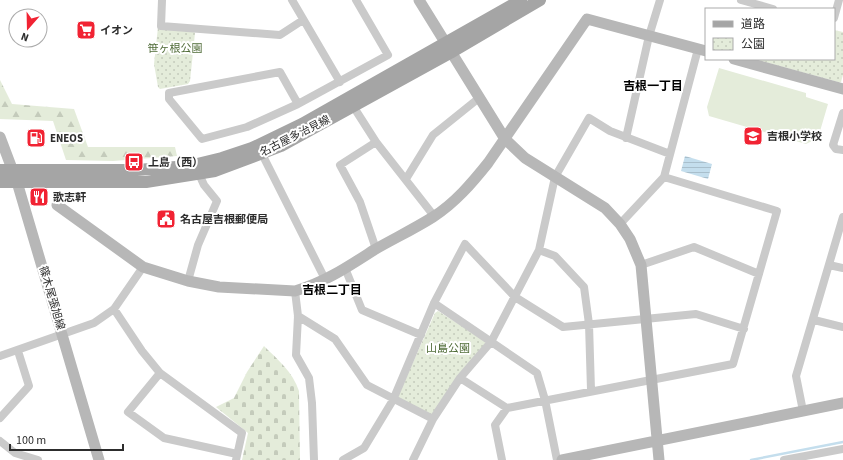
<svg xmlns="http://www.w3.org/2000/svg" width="843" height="460" viewBox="0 0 843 460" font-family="'Source Sans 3','Noto Sans JP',sans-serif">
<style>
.green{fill:#e4ecda}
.forest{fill:url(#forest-firs)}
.cemetery{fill:url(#cemetery-stones)}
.park{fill:url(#park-dots)}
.water{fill:url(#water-rules)}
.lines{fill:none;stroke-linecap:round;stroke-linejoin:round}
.stream{stroke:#c4deed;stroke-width:2.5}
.street{stroke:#cacaca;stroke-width:8}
.secondary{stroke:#b7b7b7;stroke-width:11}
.primary{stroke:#a5a5a5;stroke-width:12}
.labels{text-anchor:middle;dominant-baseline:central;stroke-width:4;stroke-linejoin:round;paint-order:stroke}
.poi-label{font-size:11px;font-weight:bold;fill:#2d2d2d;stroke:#fff;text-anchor:start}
.park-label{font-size:11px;fill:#506c38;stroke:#fff}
.street-label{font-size:11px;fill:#2d2d2d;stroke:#fff}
.neighbourhood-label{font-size:12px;font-weight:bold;fill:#000;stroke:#fff}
</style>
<defs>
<pattern id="forest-firs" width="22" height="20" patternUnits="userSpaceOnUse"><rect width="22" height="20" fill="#e4ecda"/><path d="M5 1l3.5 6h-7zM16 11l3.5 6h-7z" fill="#c4cbbb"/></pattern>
<pattern id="cemetery-stones" width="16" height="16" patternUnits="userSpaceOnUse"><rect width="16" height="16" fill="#e4ecda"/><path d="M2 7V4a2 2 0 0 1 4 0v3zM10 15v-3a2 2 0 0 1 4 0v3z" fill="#c4cbbb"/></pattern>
<pattern id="park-dots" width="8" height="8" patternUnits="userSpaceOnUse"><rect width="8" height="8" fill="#e4ecda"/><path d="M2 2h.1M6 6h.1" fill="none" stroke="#c4cbbb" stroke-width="1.8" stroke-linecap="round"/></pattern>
<pattern id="water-rules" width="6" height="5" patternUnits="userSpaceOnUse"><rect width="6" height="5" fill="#c4deed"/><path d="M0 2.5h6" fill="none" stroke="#a9bfcc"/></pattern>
</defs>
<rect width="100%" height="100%" fill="#fff"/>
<!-- green -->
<path class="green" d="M719,68L806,93V97L828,104L818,138L806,144L709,116L707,107Z"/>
<!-- forest -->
<path class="forest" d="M0,80L12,104L74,109L88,147H175L177,156L113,161L66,160L53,121L0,119Z"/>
<!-- cemetery -->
<path class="cemetery" d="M264,346C277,359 293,372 299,391L300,460H242L248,433L216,407L234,398L247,372Z"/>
<!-- park -->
<path class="park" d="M158,27L193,30L195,33L190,81L188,84L160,89L158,87L154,64Z
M834,30L843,32V75L841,82H838L754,59H834Z
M438,311L485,341L486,344L434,415L430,416L399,399L398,396L435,313Z"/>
<!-- water -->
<path class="water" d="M685,156L712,164L708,179L681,171Z"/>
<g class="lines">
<!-- stream -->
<path class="stream" d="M751,460L843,442"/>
<!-- street -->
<path class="street" d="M162,0L161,26L280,35L303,20
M292,0L340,82
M741,0L773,9
M834,18L839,0
M298,104L280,72L169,93V99L202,139L247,127L298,104L388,55L356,0
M353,106L376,142L434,216
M843,113L833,145L836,149L843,150
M626,138L649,36L660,0
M262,154L325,279
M406,179L433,135L479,98
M620,224L664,177L698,49
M376,249L360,202L340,165L376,142
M539,250L555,256L584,287L589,324L591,390
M641,265L694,247L759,274
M829,265L843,268
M345,268L362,310L421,335
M188,281L198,245L217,201L204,185L199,174
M295,291L298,316L296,355L309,378L312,403L314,460
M434,303L537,373L545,400L557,460
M114,309L142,351L160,373L242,433L236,460
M298,316L335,339L367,385L433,419
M814,320L843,327
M0,356L94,323L114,309L143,267
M160,373L128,412L164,438L237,454
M460,378L507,408L733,364L777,211L664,177
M803,411L796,376L843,217
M0,418L29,386L18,351
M0,441L15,453L38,460
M343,460L364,448L393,400L434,303L465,244L515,297L563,327L696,314L744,329
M413,460L433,419L460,378L491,342L539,250L555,177L589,118L610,131L670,154
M502,460L495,425L507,408
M784,460L843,449"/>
<!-- secondary -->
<path class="secondary" d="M419,0L505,139L525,158L605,208L620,224L630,239L641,265L659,460
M734,59L843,89
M0,137L17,182L99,460
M57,205L143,267L188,281L219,287L295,291C324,283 349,266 374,250C393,239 414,229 433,217C455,203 472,183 488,163L587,19L706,51
M562,460L843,403"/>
<!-- primary -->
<path class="primary" d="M0,170H137L189,166L222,158L252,148L302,124L521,0
M0,182H146L215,171L281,146L450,53L540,0"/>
</g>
<!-- icons -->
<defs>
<g id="supermarket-square" transform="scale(1)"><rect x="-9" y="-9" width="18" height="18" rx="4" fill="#f12333" stroke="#fff"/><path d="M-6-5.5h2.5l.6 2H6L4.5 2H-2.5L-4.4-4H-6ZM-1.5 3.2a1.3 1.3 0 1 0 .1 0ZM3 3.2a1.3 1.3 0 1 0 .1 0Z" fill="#fff"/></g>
<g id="school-square" transform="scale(1)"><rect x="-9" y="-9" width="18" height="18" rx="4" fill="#f12333" stroke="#fff"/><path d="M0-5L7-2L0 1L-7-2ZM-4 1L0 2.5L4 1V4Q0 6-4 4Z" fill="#fff"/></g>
<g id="fuel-square" transform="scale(1)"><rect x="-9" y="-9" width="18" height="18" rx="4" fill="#f12333" stroke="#fff"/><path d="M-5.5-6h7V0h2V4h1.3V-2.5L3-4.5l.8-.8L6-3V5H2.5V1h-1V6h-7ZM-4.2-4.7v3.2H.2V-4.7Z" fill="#fff"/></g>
<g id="bus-square" transform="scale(1)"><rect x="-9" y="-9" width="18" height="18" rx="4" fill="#f12333" stroke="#fff"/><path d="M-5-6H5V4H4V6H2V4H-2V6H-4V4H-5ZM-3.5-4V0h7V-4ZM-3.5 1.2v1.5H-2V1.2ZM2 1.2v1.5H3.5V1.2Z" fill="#fff"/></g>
<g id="restaurant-square" transform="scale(1)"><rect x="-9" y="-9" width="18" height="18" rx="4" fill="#f12333" stroke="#fff"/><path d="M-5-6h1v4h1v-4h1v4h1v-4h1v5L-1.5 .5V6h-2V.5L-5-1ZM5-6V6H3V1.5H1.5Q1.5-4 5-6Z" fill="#fff"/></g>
<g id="civic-square" transform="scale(1)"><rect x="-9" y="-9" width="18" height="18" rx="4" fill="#f12333" stroke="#fff"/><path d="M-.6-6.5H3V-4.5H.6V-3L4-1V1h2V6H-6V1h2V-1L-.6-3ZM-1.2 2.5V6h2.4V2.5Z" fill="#fff"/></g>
</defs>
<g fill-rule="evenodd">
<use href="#supermarket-square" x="86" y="30"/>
<use href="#school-square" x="753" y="136"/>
<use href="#fuel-square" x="36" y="138"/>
<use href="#bus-square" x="134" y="162"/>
<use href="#restaurant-square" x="39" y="197"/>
<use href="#civic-square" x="166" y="219"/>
</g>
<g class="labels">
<!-- poi labels -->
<g class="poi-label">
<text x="100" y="30">イオン</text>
<text x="767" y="136">吉根小学校</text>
<text x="50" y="138">ENEOS</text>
<text x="148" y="162">上島（西）</text>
<text x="53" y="197">歌志軒</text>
<text x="180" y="219">名古屋吉根郵便局</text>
</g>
<!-- park labels -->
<g class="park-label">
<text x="175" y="48">笹ヶ根公園</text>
<text x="448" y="348">山島公園</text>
</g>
<!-- street labels -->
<g class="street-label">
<text transform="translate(295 136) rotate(-27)">名古屋多治見線</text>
<text transform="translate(52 298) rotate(74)">篠木尾張旭線</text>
</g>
<!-- neighbourhood labels -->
<g class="neighbourhood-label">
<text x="653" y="86">吉根一丁目</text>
<text x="332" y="290">吉根二丁目</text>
</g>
</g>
<!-- legend -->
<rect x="705" y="8" width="130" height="52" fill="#ffffff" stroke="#ababab"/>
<rect x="713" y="21" width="20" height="6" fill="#a5a5a5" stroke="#ababab"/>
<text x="741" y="28" font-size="12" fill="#2d2d2d">道路</text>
<rect x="713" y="38" width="20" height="12" fill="url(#park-dots)" stroke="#ababab"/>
<text x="741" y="48" font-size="12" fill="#2d2d2d">公園</text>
<!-- north arrow -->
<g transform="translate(28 28) rotate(200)"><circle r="19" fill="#ffffff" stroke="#ababab"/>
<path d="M0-3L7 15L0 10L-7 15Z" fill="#f12333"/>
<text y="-6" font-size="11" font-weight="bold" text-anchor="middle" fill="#2d2d2d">N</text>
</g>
<!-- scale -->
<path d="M10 444v6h113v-6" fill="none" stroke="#2d2d2d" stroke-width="2"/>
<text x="16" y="444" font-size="12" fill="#2d2d2d" stroke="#ffffff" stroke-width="3" paint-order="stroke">100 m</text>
</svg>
